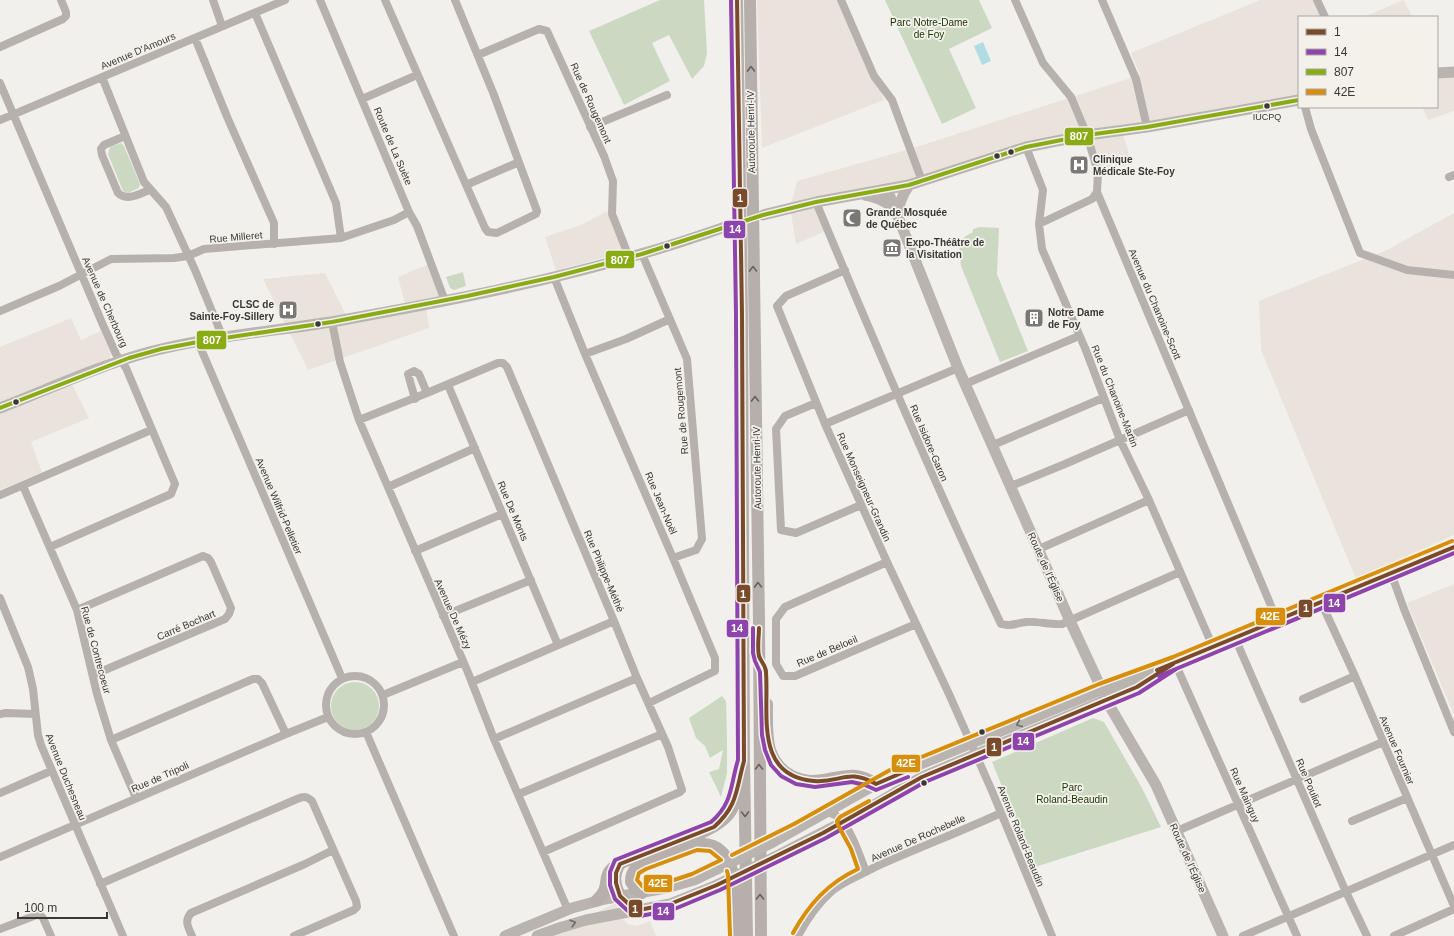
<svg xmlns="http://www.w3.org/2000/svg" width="1454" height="936" viewBox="0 0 1454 936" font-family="Arial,sans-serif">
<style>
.built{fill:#e9e3dc}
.green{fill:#ccd9c2}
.water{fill:#b0dce3}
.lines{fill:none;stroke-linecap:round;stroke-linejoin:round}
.minor{stroke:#b7b1ae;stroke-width:8}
.major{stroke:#bab4b1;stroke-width:11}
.highway{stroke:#b6afab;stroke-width:12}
.major-bridge{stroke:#bab4b1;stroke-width:11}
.bus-1-casing{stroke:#f4f1eb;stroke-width:7}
.bus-2-casing{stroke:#f4f1eb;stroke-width:7}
.bus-3-casing{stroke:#f4f1eb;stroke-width:7}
.bus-4-casing{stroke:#f4f1eb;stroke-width:7}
.bus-1{stroke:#7a4b2a;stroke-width:4}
.bus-2{stroke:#8e44ad;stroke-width:4}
.bus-3{stroke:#89ab13;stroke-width:4}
.bus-4{stroke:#d78e0b;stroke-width:4}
.oneway{stroke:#65625f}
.oneway2{stroke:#6d6a67}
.bus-dot{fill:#393836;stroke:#f4f1eb;stroke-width:1.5}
.labels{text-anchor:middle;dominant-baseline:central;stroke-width:3.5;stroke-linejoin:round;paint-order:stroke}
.bus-label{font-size:9px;fill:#393836;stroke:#f4f1eb}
.park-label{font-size:10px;fill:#193203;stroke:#f4f1eb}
.street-label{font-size:10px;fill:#393836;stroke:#f4f1eb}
.poi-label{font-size:10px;font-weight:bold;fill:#393836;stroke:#f4f1eb;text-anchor:start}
.line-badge{stroke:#f4f1eb;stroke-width:1.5}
.badge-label{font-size:11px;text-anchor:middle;font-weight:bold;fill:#fff}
</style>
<rect width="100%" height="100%" fill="#f2f0ed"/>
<!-- built -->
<path class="built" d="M757,0H842L884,100L762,148Z
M1260,0H1318L1323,17H1299V100L1122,131L1132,164L1098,172L1087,135L922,181L817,202L828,230L796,244L790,208L797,181L910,149L1140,75L1131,53Z
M1403,0H1404L1412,17H1364Z
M1454,72V111L1428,120L1422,107H1437V73Z
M607,211L622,250L620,253L556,271L545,237L583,224Z
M1454,213V535L1356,579L1261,350L1259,301L1387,250Z
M431,263L445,301L426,305L429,328L308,370L263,279L325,273L348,319L406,308L398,277Z
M71,318L81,340L101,331L111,354L110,358L70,380L89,418L31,442L42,472L0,490V347Z
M1454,584V715L1407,603Z
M616,903L620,916L628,924L637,926L650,921L656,936H548Z"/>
<!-- green -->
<path class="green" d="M660,0H704L707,53L704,66L692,79L669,35L652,43L670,81L624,105L589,31Z
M885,0H979L992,28L949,49L976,108L942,124Z
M121,143L124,146L140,184L139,188L128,193L123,191L108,154L110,147Z
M980,227L999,228L997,274L1028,351L1000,362L961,266L959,241C963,239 967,234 972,233L973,229Z
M463,272L466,286L454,290L450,288L446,277Z
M331 706a24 24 0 1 1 48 0a24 24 0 1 1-48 0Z
M722,696L726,701L727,736V773L721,797L709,772L719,769L723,750L710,758L705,746L696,738L689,718Z
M1093,718L1104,722L1142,788L1161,827L1035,867L992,762Z"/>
<!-- water -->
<path class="water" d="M983,42L991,61L982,65L974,46Z"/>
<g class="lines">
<!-- minor -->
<path class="minor" d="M213,0L222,26
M320,0L409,212L417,226L445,301
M385,0L485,228L488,232L497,233L536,214L537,211L494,95L455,0
M841,0L874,76L892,100L922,181
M1015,0L1043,63L1071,97L1087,135L1098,172L1097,192L1277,620
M1102,0L1136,79L1147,127
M1317,0L1325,17
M255,13L336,203L341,238
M195,38L228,119L274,223V244
M0,47L63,19L66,16V12L61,0
M478,55L539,29L547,31L604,156L613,181L612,214L629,257
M102,77L144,182L166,207L195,270L223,338
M0,83L103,325L116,354L126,368L175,484L171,494L50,547
M362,99L417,75
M1305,107L1311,129L1360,253L1407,270L1454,275
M0,120L285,0
M590,127L667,95
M125,136L104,145L101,149L102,155L118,193C127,202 140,193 150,190
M1026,147L1043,190L1039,224L1042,249L1085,348L1120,440L1149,500L1213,647
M1449,177L1454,175
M466,185L519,162
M816,202C875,344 935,485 1001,624C1012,627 1016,623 1026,622C1038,621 1050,625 1062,624L1180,572
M1039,224L1092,199L1097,192
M642,254L687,359L702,539L696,550L673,558
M845,270L786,296L777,306L825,424L887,562L949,694L992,791L1052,936
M554,277L585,354L673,558L715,658V671L649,703
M0,311L59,286L111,259L174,258L188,256L204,249L341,238L394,220L409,212
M332,322L340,362L359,420L467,670L494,739L568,910
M198,342L342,678
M585,354L626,339L670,319
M965,384L1079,336
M448,385L558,645
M415,399L408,374L414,371L419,374L427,393
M816,403L785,416L776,429L781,530L796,533L861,505
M359,420L427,393L498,363H503L507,367L614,621L637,678L668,747L682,790L680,792L543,852
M825,424L958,368
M993,445L1103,398
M23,486L77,610L97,694L111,740L136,798
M1011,486L1065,464L1189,410
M388,487L475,448
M0,495L151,430
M1039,549L1149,500
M415,551L502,514
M887,562L785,607L776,619V664L783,676H795L916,624
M1391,573L1404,609L1454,732
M0,598L28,667L33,689L38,735L41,745L123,936
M1321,602L1355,676L1454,906
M77,610L203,556L208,558L211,562L231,608L229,614L225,619L93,675
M443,616L531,580
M1235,638L1346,892L1367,936
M1175,663L1297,936
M326 705a29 29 0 1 1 58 0a29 29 0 1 1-58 0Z
M472,682L614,621
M383,695L463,662
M1303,699L1355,676
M0,714L6,713L35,714
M366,732L454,936
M494,739L637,678
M111,740L253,679H258L262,683L286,734
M0,793L51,771
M519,794L662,734
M826,812C831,813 837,815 840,819C851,829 860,857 866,872
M1352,821L1407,798
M1177,831L1383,742
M0,857L286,734L328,717
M100,884L297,799C304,796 306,796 312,801L356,901L357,907L354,910L294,936
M0,929L39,914L43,918L51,936
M192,936C188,927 184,921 191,913L305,864L333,850
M798,936C807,919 818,903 833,890C846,880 861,875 875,867C917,848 960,832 1001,813
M1243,936L1454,845
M1394,936L1454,909"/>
<!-- major -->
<path class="major" d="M1437,73L1454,72
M887,189L958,368L1070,621L1109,705L1156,785L1223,936
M865,195C875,197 889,202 895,211
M763,215L816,202L909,185L1026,147L1087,135L1147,127L1299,100
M898,216C898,204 903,194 909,185
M0,408C49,389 98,366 149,352C214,335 282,331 348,319C447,301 547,282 644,253C674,245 702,235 731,225
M773,842L889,777L1101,690L1175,663L1454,547
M773,858L857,815L922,777L1137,687L1157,674
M505,936L572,908L605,899L666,888L694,880L717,869
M537,936L559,928L586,920L670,904L717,885"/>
<!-- highway -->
<path class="highway" d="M737,0L742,315L744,761L747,936
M750,0L759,624L761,936
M767,704C767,719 766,736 770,750C778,774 800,784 824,780C846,776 856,771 876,784
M620,864C608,882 621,904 639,910
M642,893L636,889L631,882C631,876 632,872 636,868C644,861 691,844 702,844C709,844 716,846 721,851C740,867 735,912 736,936
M596,901C599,898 602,895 604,891C608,882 604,874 614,867C643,848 714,839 731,811C737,801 737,787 739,775"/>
<!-- major-bridge -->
<path class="major-bridge" d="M717,869L773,842
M717,885L773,858"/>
<!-- bus-1 casing -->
<g class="bus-1-casing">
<path id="bus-1" d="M737,0L742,315L744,761C736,789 738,806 714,827L620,864L616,873V883L620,896L633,908L639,910L670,904L717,885L823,833L922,777L1137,687L1173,664
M759,628C759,637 757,647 759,656C761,662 766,666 766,672C769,714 754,776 814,781C841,783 847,768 876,784L906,771
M1157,670L1454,547"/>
</g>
<!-- bus-2 casing -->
<g class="bus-2-casing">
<path id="bus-2" d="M731,0L736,315L738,760C730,786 733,803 711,822L615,860L610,872V885L615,899L629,912L640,916L672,910L720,890L826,838L925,782L1139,693L1176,669
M753,628V653L755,661L760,672L762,735L765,750L771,765L781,776L796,784L815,787L852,782L865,785L876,790L908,777
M1159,676L1454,553"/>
</g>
<!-- bus-3 casing -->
<g class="bus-3-casing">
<path id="bus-3" d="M0,408L129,358L161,349L198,342L332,322L467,296L554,277L642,254L763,215L816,202L909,185L1026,147L1087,135L1147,127L1299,100"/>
</g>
<!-- bus-4 casing -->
<g class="bus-4-casing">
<path id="bus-4" d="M697,850L710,851L721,860L692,874L674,880L643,887L637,880L639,873L646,869Z
M732,855L794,824L890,770L1099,684L1173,657L1452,541
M727,871L728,875L730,936
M793,933C809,904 828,883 858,869L851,849L838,825L837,821L840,817L869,801"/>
</g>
<!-- bus-1 -->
<use href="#bus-1" class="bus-1"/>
<!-- bus-2 -->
<use href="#bus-2" class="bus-2"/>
<!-- bus-3 -->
<use href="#bus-3" class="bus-3"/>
<!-- bus-4 -->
<use href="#bus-4" class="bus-4"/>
</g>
<!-- one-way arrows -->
<defs><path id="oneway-chevron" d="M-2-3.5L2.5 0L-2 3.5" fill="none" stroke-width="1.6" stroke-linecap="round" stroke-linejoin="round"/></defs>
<g class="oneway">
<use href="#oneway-chevron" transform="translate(751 69) rotate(-91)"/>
<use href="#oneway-chevron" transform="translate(753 269) rotate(-91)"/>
<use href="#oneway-chevron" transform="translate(755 399) rotate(-91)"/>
<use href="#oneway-chevron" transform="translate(758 585) rotate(-91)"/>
<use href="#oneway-chevron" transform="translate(759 767) rotate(-90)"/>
<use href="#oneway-chevron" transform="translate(745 814) rotate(89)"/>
<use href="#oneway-chevron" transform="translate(760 897) rotate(-90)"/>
</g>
<g class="oneway2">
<use href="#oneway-chevron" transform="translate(1019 724) rotate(157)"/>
<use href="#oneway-chevron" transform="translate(573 923) rotate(-16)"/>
</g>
<!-- icons -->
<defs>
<g id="hospital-square" transform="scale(1)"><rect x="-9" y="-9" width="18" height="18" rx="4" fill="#7a7876" stroke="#f4f1eb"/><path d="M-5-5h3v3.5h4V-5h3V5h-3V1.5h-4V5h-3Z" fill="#fff"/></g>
<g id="mosque-square" transform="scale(1)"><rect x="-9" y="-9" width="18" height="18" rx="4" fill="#7a7876" stroke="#f4f1eb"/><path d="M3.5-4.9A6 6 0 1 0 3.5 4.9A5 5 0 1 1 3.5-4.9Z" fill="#fff"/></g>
<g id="museum-square" transform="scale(1)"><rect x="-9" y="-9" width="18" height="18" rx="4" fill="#7a7876" stroke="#f4f1eb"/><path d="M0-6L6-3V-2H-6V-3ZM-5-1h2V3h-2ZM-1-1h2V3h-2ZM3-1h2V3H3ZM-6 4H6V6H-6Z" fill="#fff"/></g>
<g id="building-square" transform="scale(1)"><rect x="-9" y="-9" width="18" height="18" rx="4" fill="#7a7876" stroke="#f4f1eb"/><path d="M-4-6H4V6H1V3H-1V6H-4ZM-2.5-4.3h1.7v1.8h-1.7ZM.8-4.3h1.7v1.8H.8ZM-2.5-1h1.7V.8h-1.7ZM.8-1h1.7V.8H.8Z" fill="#fff"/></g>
</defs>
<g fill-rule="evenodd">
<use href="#hospital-square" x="1079" y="165"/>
<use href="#mosque-square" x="852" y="218"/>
<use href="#museum-square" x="892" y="248"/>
<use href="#hospital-square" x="288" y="310"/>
<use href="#building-square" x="1034" y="318"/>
</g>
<!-- markers -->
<g class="bus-dot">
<circle cx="1267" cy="106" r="3.5"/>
<circle cx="1011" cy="152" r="3.5"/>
<circle cx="997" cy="156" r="3.5"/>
<circle cx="667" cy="246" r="3.5"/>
<circle cx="318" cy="324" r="3.5"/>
<circle cx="16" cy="402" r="3.5"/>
<circle cx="982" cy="732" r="3.5"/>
<circle cx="924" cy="783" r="3.5"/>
</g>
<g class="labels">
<!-- bus labels -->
<g class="bus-label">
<text x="1267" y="117">IUCPQ</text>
</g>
<!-- park labels -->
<g class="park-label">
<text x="929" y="22">Parc Notre-Dame<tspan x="929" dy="12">de Foy</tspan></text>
<text x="1072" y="787">Parc<tspan x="1072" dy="12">Roland-Beaudin</tspan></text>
</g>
<!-- street labels -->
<g class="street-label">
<text transform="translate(138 51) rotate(-23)">Avenue D'Amours</text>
<text transform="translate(591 103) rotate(66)">Rue de Rougemont</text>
<text transform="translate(751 132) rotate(-91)">Autoroute Henri-IV</text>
<text transform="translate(393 146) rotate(67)">Route de La Suète</text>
<text transform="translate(236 237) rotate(-5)">Rue Milleret</text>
<text transform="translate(105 302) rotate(66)">Avenue de Cherbourg</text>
<text transform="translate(1155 304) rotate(67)">Avenue du Chanoine-Scott</text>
<text transform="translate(1115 396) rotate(68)">Rue du Chanoine-Martin</text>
<text transform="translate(681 411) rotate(-95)">Rue de Rougemont</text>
<text transform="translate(929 443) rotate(67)">Rue Isidore-Garon</text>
<text transform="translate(757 468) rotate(-91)">Autoroute Henri-IV</text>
<text transform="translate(864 487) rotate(66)">Rue Monseigneur-Grandin</text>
<text transform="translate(661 503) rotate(67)">Rue Jean-Noël</text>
<text transform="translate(279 506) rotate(67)">Avenue Wilfrid-Pelletier</text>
<text transform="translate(513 511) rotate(67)">Rue De Monts</text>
<text transform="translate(1046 567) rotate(66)">Route de l'Église</text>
<text transform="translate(604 571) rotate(67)">Rue Philippe-Méthé</text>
<text transform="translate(453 614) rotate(66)">Avenue De Mézy</text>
<text transform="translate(186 625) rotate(-23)">Carré Bochart</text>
<text transform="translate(96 650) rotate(75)">Rue de Contrecoeur</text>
<text transform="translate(827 651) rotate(-23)">Rue de Beloeil</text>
<text transform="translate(1397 750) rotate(67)">Avenue Fournier</text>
<text transform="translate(66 777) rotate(68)">Avenue Duchesneau</text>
<text transform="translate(160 777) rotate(-24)">Rue de Tripoli</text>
<text transform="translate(1309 783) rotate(67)">Rue Pouliot</text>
<text transform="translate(1245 795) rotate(66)">Rue Mainguy</text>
<text transform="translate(1021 836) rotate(68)">Avenue Roland-Beaudin</text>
<text transform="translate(918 838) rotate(-24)">Avenue De Rochebelle</text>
<text transform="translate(1188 858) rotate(66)">Route de l'Église</text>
</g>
<!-- poi labels -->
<g class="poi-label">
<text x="1093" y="159">Clinique<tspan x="1093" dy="12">Médicale Ste-Foy</tspan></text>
<text x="866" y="212">Grande Mosquée<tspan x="866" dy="12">de Québec</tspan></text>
<text x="906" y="242">Expo-Théâtre de<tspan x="906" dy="12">la Visitation</tspan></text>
<text x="274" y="304" text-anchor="end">CLSC de<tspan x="274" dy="12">Sainte-Foy-Sillery</tspan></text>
<text x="1048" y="312">Notre Dame<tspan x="1048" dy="12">de Foy</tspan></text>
</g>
</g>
<g class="line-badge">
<rect x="1064" y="127" width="30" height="19" rx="4" fill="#89ab13"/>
<rect x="732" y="188" width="16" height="20" rx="4" fill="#7a4b2a"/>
<rect x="723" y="220" width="23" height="19" rx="4" fill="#8e44ad"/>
<rect x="605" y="250" width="30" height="19" rx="4" fill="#89ab13"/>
<rect x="196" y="330" width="31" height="20" rx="4" fill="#89ab13"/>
<rect x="736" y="584" width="15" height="19" rx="4" fill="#7a4b2a"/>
<rect x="1323" y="593" width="23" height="20" rx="4" fill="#8e44ad"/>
<rect x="1298" y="599" width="15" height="19" rx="4" fill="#7a4b2a"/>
<rect x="1255" y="607" width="31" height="19" rx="4" fill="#d78e0b"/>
<rect x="726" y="619" width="23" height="19" rx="4" fill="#8e44ad"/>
<rect x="1012" y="732" width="23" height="19" rx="4" fill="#8e44ad"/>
<rect x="986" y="737" width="16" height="20" rx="4" fill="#7a4b2a"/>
<rect x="891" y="754" width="30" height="19" rx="4" fill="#d78e0b"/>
<rect x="643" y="874" width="30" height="19" rx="4" fill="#d78e0b"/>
<rect x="628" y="899" width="15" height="19" rx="4" fill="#7a4b2a"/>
<rect x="652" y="902" width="23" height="19" rx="4" fill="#8e44ad"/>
</g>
<g class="badge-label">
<text x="1079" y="140">807</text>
<text x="740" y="202">1</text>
<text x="735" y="233">14</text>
<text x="620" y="264">807</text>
<text x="212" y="344">807</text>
<text x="743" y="598">1</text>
<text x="1334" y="607">14</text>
<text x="1306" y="612">1</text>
<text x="1270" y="620">42E</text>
<text x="737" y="632">14</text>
<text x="1023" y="745">14</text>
<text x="994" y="751">1</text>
<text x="906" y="767">42E</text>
<text x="658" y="887">42E</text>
<text x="635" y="913">1</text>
<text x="663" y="915">14</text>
</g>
<!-- legend -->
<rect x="1298" y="16" width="140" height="92" fill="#f4f1eb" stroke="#a9a7a3"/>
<rect x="1306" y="29" width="20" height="6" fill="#7a4b2a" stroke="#a9a7a3"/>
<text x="1334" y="36" font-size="12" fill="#393836">1</text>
<rect x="1306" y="49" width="20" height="6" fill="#8e44ad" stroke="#a9a7a3"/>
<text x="1334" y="56" font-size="12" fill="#393836">14</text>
<rect x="1306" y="69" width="20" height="6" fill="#89ab13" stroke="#a9a7a3"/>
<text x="1334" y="76" font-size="12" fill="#393836">807</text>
<rect x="1306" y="89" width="20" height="6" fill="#d78e0b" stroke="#a9a7a3"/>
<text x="1334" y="96" font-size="12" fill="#393836">42E</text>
<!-- scale -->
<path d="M18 912v6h89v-6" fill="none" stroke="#393836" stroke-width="2"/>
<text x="24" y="912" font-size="12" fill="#393836" stroke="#f4f1eb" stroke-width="3" paint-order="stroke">100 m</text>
</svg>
